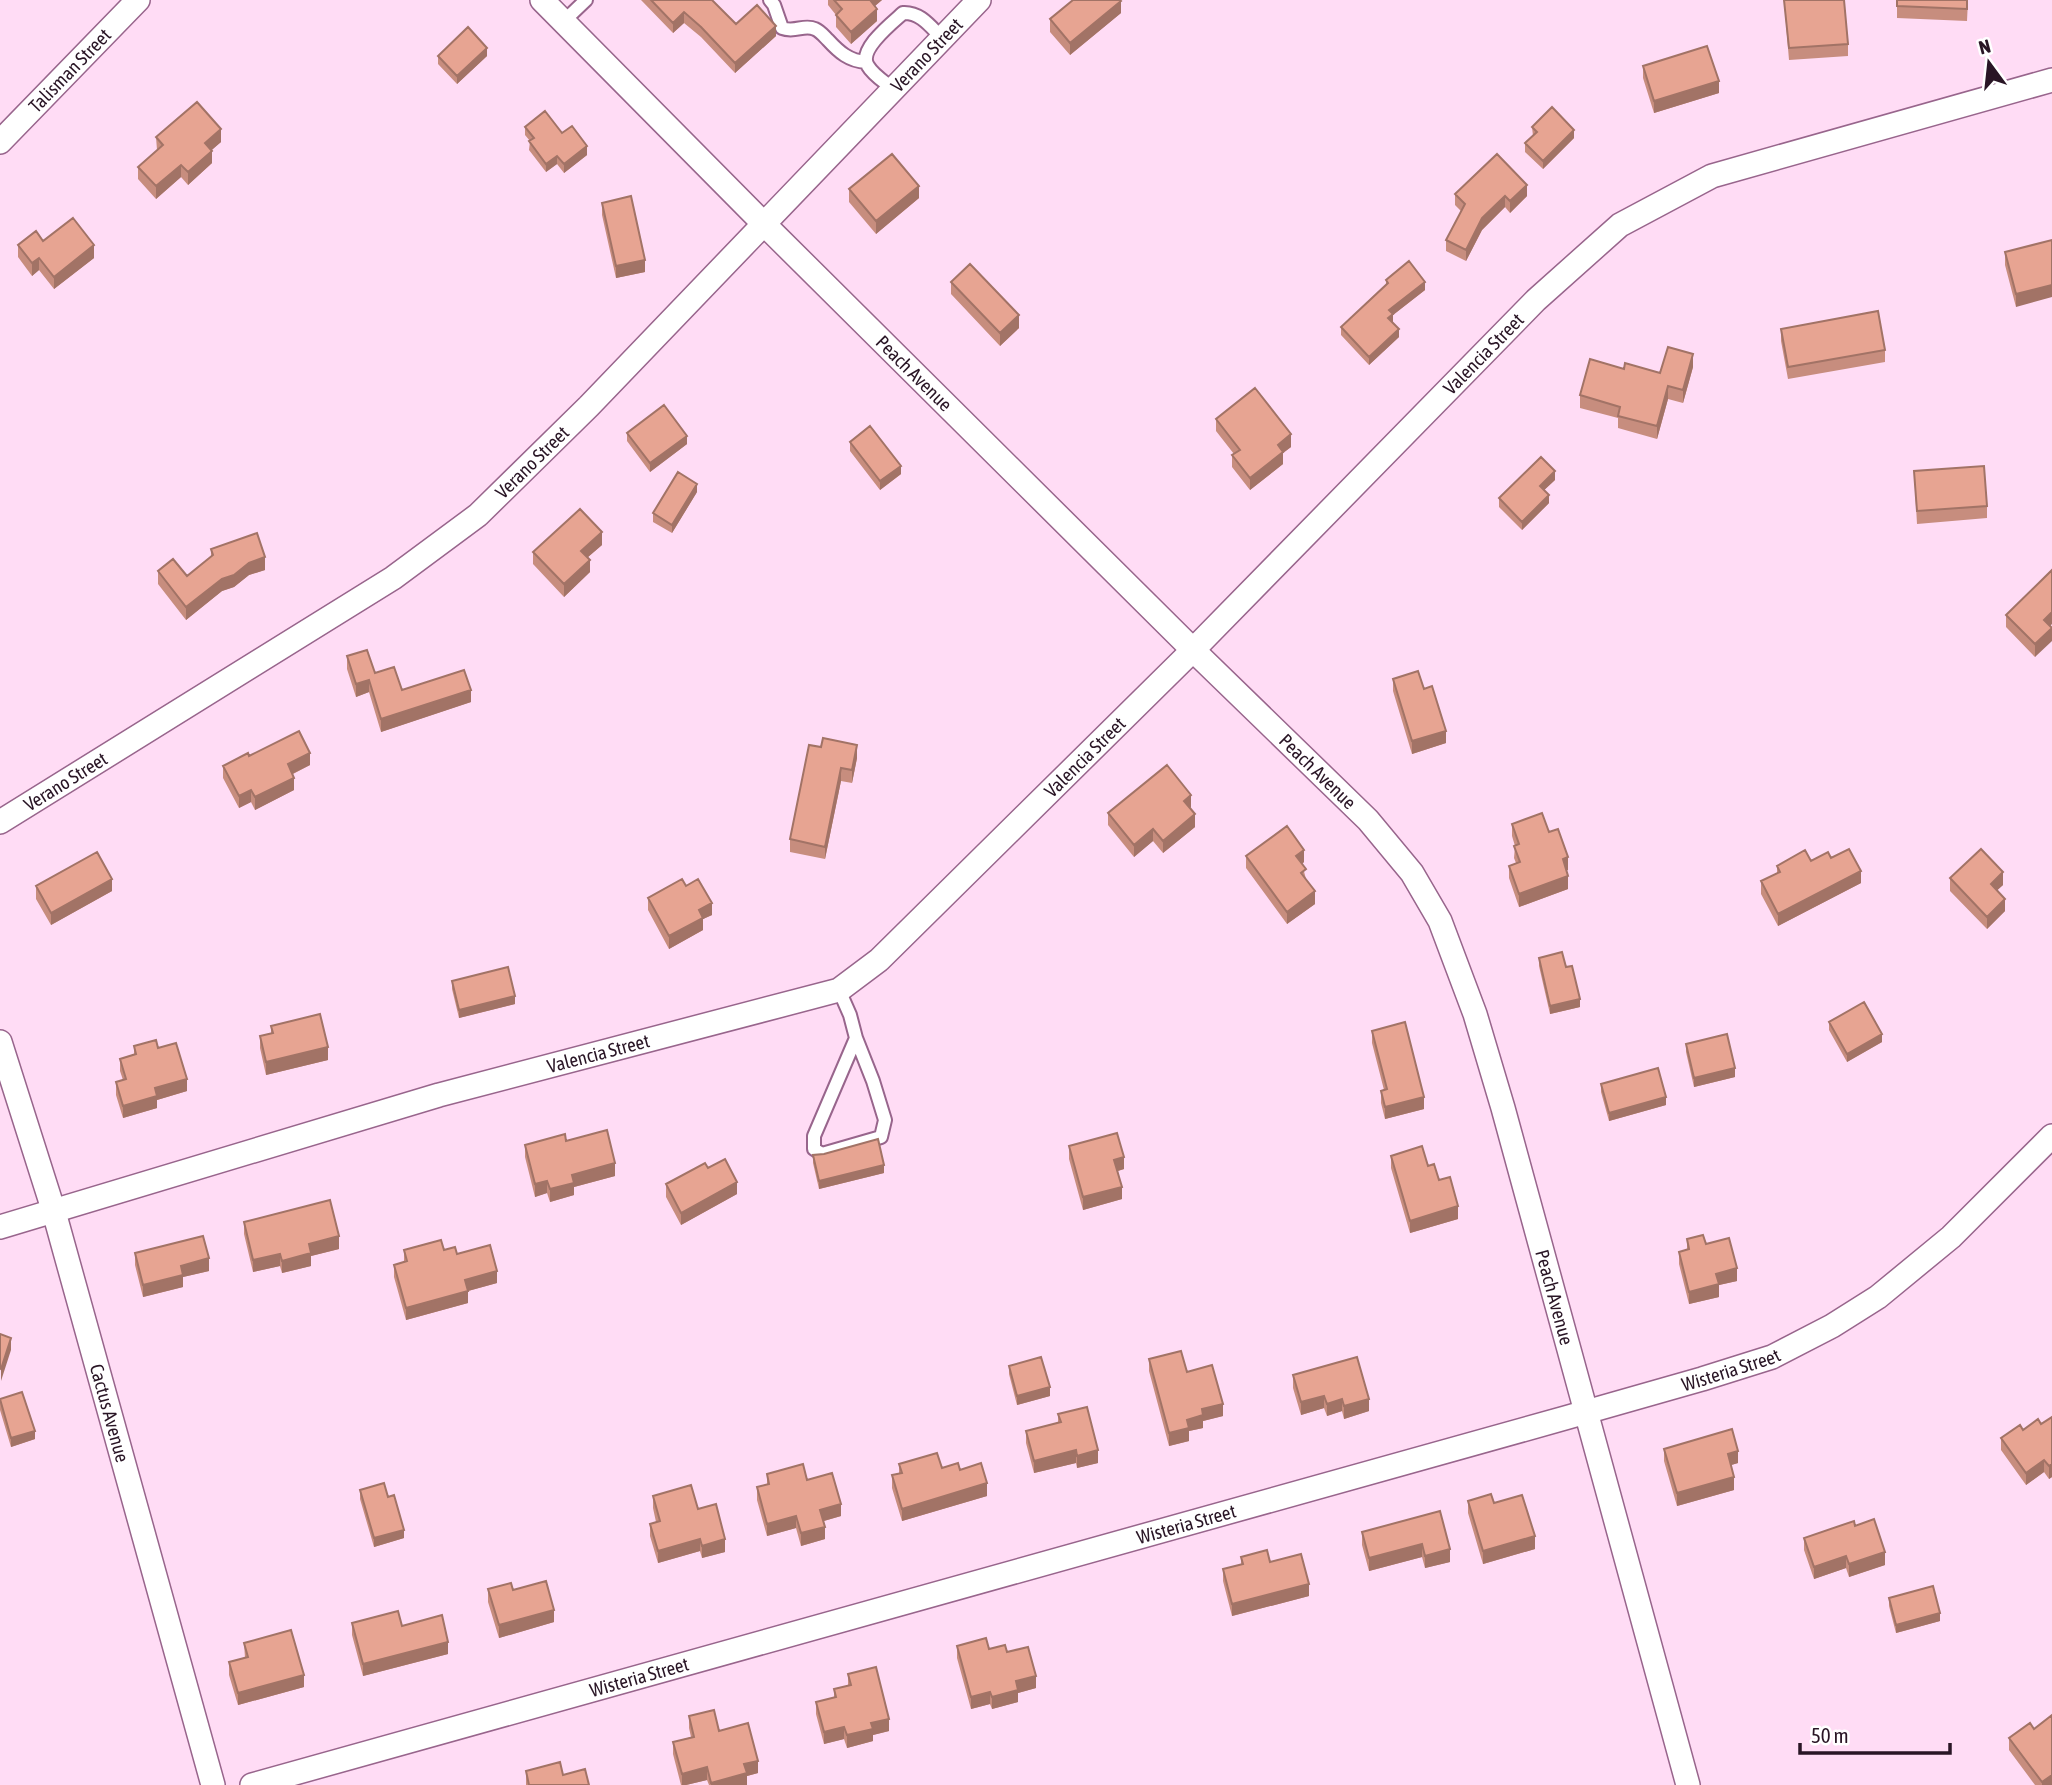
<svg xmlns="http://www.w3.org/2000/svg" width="2052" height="1785" viewBox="0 0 2052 1785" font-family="'Asap Condensed',sans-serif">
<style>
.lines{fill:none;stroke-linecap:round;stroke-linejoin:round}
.service-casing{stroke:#98658c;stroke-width:16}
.minor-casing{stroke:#98658c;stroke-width:26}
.service{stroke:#fff;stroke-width:12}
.minor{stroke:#fff;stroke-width:23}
.wall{fill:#c78d7e}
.shaded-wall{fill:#a27366}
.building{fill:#e7a492;stroke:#a27366;stroke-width:2}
.labels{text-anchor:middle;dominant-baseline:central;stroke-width:6;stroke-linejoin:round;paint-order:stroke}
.street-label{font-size:19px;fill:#291525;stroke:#fff}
</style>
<rect width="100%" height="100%" fill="#ffdcf5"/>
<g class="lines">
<!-- service casing -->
<g class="service-casing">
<path id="service" d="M770,0L774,5L782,28C795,33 804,24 815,29C820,31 824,36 828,40C839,52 849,61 866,62
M564,21L586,0
M893,89C886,83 873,75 868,66C857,50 892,23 903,13C920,12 930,26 942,38
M839,990L850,1015L856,1038L873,1081L885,1120L881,1137L822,1154L814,1149V1136L856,1038"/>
</g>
<!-- minor casing -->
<g class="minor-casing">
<g id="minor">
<path id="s1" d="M542,0L764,224L1193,650L1368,820L1412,873L1440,921L1475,1014L1503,1108L1688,1785"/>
<path id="s2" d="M0,142L138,0"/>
<path id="s3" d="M0,822L393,578L478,515L589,406L979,0"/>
<path id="s4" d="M0,1042L54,1212L213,1785"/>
<path id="s5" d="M0,1227L439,1095L839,990L879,960L1193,650L1536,300L1620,225L1712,176L2052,80"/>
<path id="s6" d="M252,1785L1565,1418L1702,1379L1772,1357L1832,1326L1878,1297L1951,1237L2052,1136"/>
</g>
</g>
<!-- service -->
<use href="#service" class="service"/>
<!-- minor -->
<use href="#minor" class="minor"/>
</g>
<!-- wall -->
<path class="wall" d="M641,0H712L736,24L776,36L735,73L701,37L684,23L673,33Z
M828,0H882L875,6L877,21L851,44L836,27V15L828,5Z
M1784,0L1848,44V56L1789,60Z
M1897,0H1968L1967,21L1897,18Z
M1121,13L1070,55L1050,32V19Z
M438,56H487L457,84L438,64Z
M1643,66L1719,93L1654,113L1643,78Z
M525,127L562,133L587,155L564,173L557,164L546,172L529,150L530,141L525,135Z
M1532,127L1574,138L1543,169L1525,152V143L1533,136Z
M156,137L221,142L211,150L212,163L188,185L181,177L156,199L138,179V167L157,150Z
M849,189L919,198L876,234L849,202Z
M1455,194L1527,196L1510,213L1505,207L1482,230L1466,261L1446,251V240L1461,211L1455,205Z
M602,203L645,272L616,278L602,215Z
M2052,240L2016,307L2005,265V252Z
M43,241L94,258L54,289L39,270L32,276L18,257V245Z
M1386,280L1425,290L1393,315L1392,322L1399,337L1369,365L1341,335V327L1386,285Z
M951,282L1019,328L1000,346L951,294Z
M1781,329L1885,350V362L1788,379L1781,341Z
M1693,367L1683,403L1668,399L1657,439L1618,428V418L1580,408V395L1624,369L1660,373Z
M1216,419L1291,447L1283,453V464L1250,490L1232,467V455L1234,454L1216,431Z
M627,433L687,444L650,472L627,441Z
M850,442L901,474L880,490L850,451Z
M1914,471L1987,506V518L1917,524Z
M1555,480L1544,490L1549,503L1522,530L1499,507V498Z
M697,492L672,533L653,522V513Z
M602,545L588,557L590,572L564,597L533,564V552Z
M211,549L265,570L249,575L234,587L222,591L186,620L158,584V571L187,576L211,557Z
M2006,615L2050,626L2035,657L2006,627Z
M347,656L375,673L402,690L471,702L381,732L369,692L356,697L347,669Z
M1393,679L1424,689L1446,743L1412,754L1393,691Z
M809,745L857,758L852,783L841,781L825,859L790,852V839Z
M249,756L310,765L293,774L294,790L255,810L251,802L239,808L223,778V766Z
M1191,807L1190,808L1195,827L1163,853L1153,841L1134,857L1108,825V813Z
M1512,824L1549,832L1568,870H1566L1568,889L1519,907L1509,878V866L1516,863L1514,858L1515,846L1512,836Z
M1246,856L1304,862L1302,864L1306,879L1315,904L1287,924L1246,868Z
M1831,858L1861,883L1778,926L1761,894V881L1777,874V866Z
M1950,878L2003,885L1997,890L2005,911L1987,929L1950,891Z
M36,886L112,891L51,925L36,899Z
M686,886L712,915L703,919V930L669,949L648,910V898Z
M1539,958L1566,967L1580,1007L1550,1014L1539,966Z
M452,981L515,1004L459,1018L452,989Z
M1829,1022L1882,1042L1847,1062L1829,1030Z
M271,1026L328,1060L266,1075L260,1048V1036L271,1033Z
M1372,1031L1424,1109L1385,1119L1381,1103V1091L1384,1090L1372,1043Z
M1686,1044L1735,1077L1694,1087L1686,1052Z
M134,1046L158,1048L187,1091L157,1100V1108L123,1118L116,1095V1082L123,1080L120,1071V1059L134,1055Z
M1601,1084L1666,1105L1609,1121L1601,1092Z
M566,1141L615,1176L574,1187V1195L550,1202L547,1193L535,1197L525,1157V1145Z
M1069,1146L1124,1169L1118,1171L1122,1199L1083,1210L1069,1159Z
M813,1155L884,1173L819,1189L813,1163Z
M1391,1156L1439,1180L1458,1219L1410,1233L1391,1168Z
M708,1168L737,1194L681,1225L666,1197V1184Z
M244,1222L339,1249L311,1256V1266L282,1273L280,1266L253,1272L244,1234Z
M1687,1239L1706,1244L1737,1281L1719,1285V1297L1689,1304L1679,1264V1252L1687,1250Z
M404,1250H444L457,1254L497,1283L468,1291V1303L406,1320L394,1277V1265L404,1262Z
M135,1253L209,1271L183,1277V1287L143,1297L135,1265Z
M1149,1359L1187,1372L1223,1416L1203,1421V1428L1189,1431V1441L1169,1446L1149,1371Z
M1009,1366L1050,1396L1017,1405L1009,1374Z
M1293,1375L1369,1411L1344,1419L1342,1411L1327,1416L1324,1408L1301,1415L1293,1388Z
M0,1399L35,1439L11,1447L0,1410Z
M1058,1414L1098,1463L1077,1468L1076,1463L1034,1473L1026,1443V1431L1058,1423Z
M2052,1417V1477L2049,1479L2044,1472L2026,1485L2001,1450V1438L2041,1424Z
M1664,1449L1738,1463L1731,1465L1734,1490L1677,1506L1664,1461Z
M899,1464L960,1470L987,1496L902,1521L892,1488V1475L899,1473Z
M767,1474L807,1480L841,1516L824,1521L825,1539L801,1546L796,1528L767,1536L757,1500V1487L767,1485Z
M360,1490L388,1497L404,1538L374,1547L360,1499Z
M653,1496L698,1509L725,1552L702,1558L700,1551L658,1563L650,1536V1524L656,1522L653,1508Z
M1468,1501L1494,1503L1535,1549L1483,1564L1468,1513Z
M1440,1511L1450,1562L1425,1568L1422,1557L1369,1571L1362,1545V1532Z
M1855,1526L1885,1565L1849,1577L1846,1568L1814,1579L1804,1550V1538Z
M1241,1557L1270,1562L1309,1596L1232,1616L1223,1581V1569L1241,1565Z
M488,1589L513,1590L554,1622L499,1638L488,1602Z
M1889,1598L1940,1621L1896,1633L1889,1606Z
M352,1623L402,1626L448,1654L363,1676L352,1635Z
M244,1643L304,1687L238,1705L229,1675V1662L245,1658Z
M957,1646L1007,1652L1036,1688L1018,1693V1702L992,1709L990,1704L971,1709L957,1658Z
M848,1674L889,1731L873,1735V1741L847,1748L844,1739L824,1744L816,1714V1702L834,1698V1689L848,1686Z
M689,1716L719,1731L758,1773L747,1776V1785H709L707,1780L686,1785H681L673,1754V1742L691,1737L689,1728Z
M2034,1729L2052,1785H2035L2009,1750V1738Z
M526,1771L563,1775L589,1785H526Z"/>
<!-- shaded-wall -->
<path class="shaded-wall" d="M869,0H882L869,11Z
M1121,1V13L1070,55V43Z
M877,9V21L851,44V32Z
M684,12V23L673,33V23Z
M776,26V36L735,73V63Z
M487,48V56L457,84V76Z
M1719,81V93L1654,113V101Z
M221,129V142L205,156V143Z
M1574,130V138L1543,169V161Z
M587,146V155L564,173V164Z
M212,151V163L188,185V172Z
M557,156V164L546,172V164Z
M181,165V177L156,199V186Z
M1527,185V196L1510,213V201Z
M919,186V198L876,234V221Z
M1505,196V207L1482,230L1466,261V250L1482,218Z
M94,245V258L54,289V277Z
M39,258V270L32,276V263Z
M645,260V272L616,278V266Z
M1425,282V290L1393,315V322L1388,326L1389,310Z
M2052,285V297L2016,307V294Z
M1019,315V328L1000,346V333Z
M1399,329V337L1369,365V357Z
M1693,354V367L1683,403V390Z
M1668,386V399L1657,439V426Z
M1291,434V447L1283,453V464L1250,490V478L1278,445Z
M687,436V444L650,472V463Z
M901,466V474L880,490V481Z
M1555,471V480L1540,494V486Z
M697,484V492L672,533V525Z
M1549,495V503L1522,530V522Z
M602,532V545L581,563V551Z
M265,557V570L249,575L234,587L222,591L186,620V607L222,579L249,563Z
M590,560V572L564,597V584Z
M2052,612V624L2044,632V620Z
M2052,628V641L2035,657V644Z
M369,680V692L356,697V684Z
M471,690V702L381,732V719Z
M1446,731V743L1412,754V741Z
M857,745V758L852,783V770Z
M310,753V765L288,776V764Z
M841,768V781L825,859V847Z
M294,778V790L255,810V797Z
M251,790V802L239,808V796Z
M1191,795V807L1184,813V801Z
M1195,814V827L1163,853V841Z
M1153,829V841L1134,857V845Z
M1304,850V862L1296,868V856Z
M1568,857V870L1563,872V859Z
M1861,871V883L1778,926V914Z
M2003,872V885L1991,896V884Z
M1568,876V889L1519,907V894Z
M112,879V891L51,925V913Z
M1315,891V904L1287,924V912Z
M2005,899V911L1987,929V917Z
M712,903V915L703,919V930L669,949V936L699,910Z
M515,996V1004L459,1018V1010Z
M1580,999V1007L1550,1014V1006Z
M1882,1034V1042L1847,1062V1054Z
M328,1047V1060L266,1075V1062Z
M1735,1068V1077L1694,1087V1078Z
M187,1079V1091L157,1100V1108L123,1118V1106L155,1088Z
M1424,1097V1109L1385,1119V1107Z
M1666,1097V1105L1609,1121V1113Z
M1124,1157V1169L1114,1172V1160Z
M615,1163V1176L574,1187V1195L550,1202V1189L572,1175Z
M884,1165V1173L819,1189V1181Z
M547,1181V1193L535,1197V1184Z
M737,1182V1194L681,1225V1213Z
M1122,1187V1199L1083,1210V1197Z
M1458,1206V1219L1410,1233V1221Z
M339,1236V1249L311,1256V1266L282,1273V1261L309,1244Z
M280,1254V1266L253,1272V1260Z
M209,1258V1271L183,1277V1287L143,1297V1285L181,1266Z
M1737,1268V1281L1719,1285V1297L1689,1304V1292L1716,1274Z
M497,1271V1283L468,1291V1303L406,1320V1308L465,1280Z
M11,1338V1350L1,1381V1369Z
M1050,1387V1396L1017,1405V1396Z
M1324,1396V1408L1301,1415V1402Z
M1342,1399V1411L1327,1416V1404Z
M1369,1399V1411L1344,1419V1406Z
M1223,1404V1416L1203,1421V1428L1189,1431V1441L1169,1446V1433L1202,1409Z
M35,1431V1439L11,1447V1438Z
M1076,1450V1463L1034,1473V1461Z
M1098,1450V1463L1077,1468V1456Z
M1738,1451V1463L1728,1466V1454Z
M2044,1460V1472L2026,1485V1473Z
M2052,1464V1477L2049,1479V1466Z
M1734,1477V1490L1677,1506V1493Z
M987,1483V1496L902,1521V1509Z
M841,1504V1516L820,1522V1510Z
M796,1516V1528L767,1536V1524Z
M825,1527V1539L801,1546V1533Z
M404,1530V1538L374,1547V1538Z
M1535,1536V1549L1483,1564V1551Z
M700,1539V1551L658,1563V1551Z
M725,1539V1552L702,1558V1546Z
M1422,1544V1557L1369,1571V1558Z
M1450,1549V1562L1425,1568V1556Z
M1885,1552V1565L1849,1577V1564Z
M1846,1556V1568L1814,1579V1567Z
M1309,1584V1596L1232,1616V1604Z
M554,1610V1622L499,1638V1625Z
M1940,1613V1621L1896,1633V1625Z
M448,1642V1654L363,1676V1664Z
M304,1675V1687L238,1705V1693Z
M1036,1676V1688L1018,1693V1702L992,1709V1697L1016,1681Z
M990,1692V1704L971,1709V1697Z
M889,1719V1731L873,1735V1741L847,1748V1735L871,1723Z
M844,1727V1739L824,1744V1732Z
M758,1761V1773L747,1776V1785H711V1783L744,1764Z
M707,1767V1780L686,1785H682V1774Z
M2052,1775V1785H2042V1782Z"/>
<!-- building -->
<path class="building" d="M651,0H712L736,24L757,5L776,26L735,63L701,27L684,12L673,23Z
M834,0H870L877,9L851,32L836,15L842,9Z
M1073,0H1120L1121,1L1070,43L1050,19Z
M1784,0H1844L1848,44L1789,48Z
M1897,0H1967V9L1897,6Z
M468,27L487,48L457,76L438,56Z
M1707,46L1719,81L1654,101L1643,66Z
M197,102L221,129L205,143L212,151L188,172L181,165L156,186L138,167L163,145L156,137Z
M1552,107L1574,130L1543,161L1525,143L1537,132L1532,127Z
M545,111L562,133L572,126L587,146L564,164L557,156L546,164L529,141L534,138L525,127Z
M892,154L919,186L876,221L849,189Z
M1497,154L1527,185L1510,201L1505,196L1482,218L1466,250L1446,240L1465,204L1455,194Z
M631,196L645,260L616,266L602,203Z
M73,218L94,245L54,277L39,258L32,263L18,245L36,231L43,241Z
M2052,240V285L2016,294L2005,252Z
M1409,261L1425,282L1389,310L1393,314L1388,318L1399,329L1369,357L1341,327L1388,283L1386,280Z
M970,264L1019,315L1000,333L951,282Z
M1878,311L1885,350L1788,367L1781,329Z
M1668,347L1693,354L1683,390L1668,386L1657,426L1618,416L1620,407L1580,395L1590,359L1624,369L1625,363L1660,373Z
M1255,388L1291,434L1278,445L1283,452L1250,478L1232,455L1240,450L1216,419Z
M664,405L687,436L650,463L627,433Z
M870,426L901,466L880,481L850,442Z
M1541,457L1555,471L1540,486L1549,495L1522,522L1499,498Z
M1984,466L1987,506L1917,511L1914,471Z
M678,472L697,484L672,525L653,513Z
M580,509L602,532L581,551L590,560L564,584L533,552Z
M257,533L265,557L249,563L234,575L222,579L186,607L158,571L173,559L187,576L213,555L211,549Z
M2052,570V612L2044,620L2052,628L2035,644L2006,615Z
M367,650L375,673L394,667L402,690L464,670L471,690L381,719L369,680L356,684L347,656Z
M1418,671L1424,689L1432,686L1446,731L1412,741L1393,679Z
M299,731L310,753L288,764L294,778L255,797L251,790L239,796L223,766L248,753L249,756Z
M823,738L857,745L852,770L841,768L825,847L790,839L809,745L821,747Z
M1167,765L1191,795L1184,801L1195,814L1163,841L1153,829L1134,845L1108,813Z
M1542,813L1549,832L1558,829L1568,857L1563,859L1568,876L1519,894L1509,866L1520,862L1514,846L1519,844L1512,824Z
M1287,826L1304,850L1296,856L1306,869L1301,873L1315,891L1287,912L1246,856Z
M1849,849L1861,871L1778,914L1761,881L1780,872L1777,866L1805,850L1811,861L1828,852L1831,858Z
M1981,849L2003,872L1991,884L2005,899L1987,917L1950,878Z
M97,852L112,879L51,913L36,886Z
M682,879L686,886L698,879L712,903L699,910L703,918L669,936L648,898Z
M1562,952L1566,967L1572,966L1580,999L1550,1006L1539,958Z
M508,967L515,996L459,1010L452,981Z
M1864,1002L1882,1034L1847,1054L1829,1022Z
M320,1014L328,1047L266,1062L260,1036L273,1033L271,1026Z
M1405,1022L1424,1097L1385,1107L1381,1091L1387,1089L1372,1031Z
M1727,1034L1735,1068L1694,1078L1686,1044Z
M156,1040L158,1048L176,1043L187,1079L155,1088L157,1096L123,1106L116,1082L126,1079L120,1059L136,1054L134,1046Z
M1658,1068L1666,1097L1609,1113L1601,1084Z
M607,1130L615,1163L572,1175L574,1183L550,1189L547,1181L535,1184L525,1145L565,1134L566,1141Z
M1117,1133L1124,1157L1114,1160L1122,1187L1083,1197L1069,1146Z
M878,1139L884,1165L819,1181L813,1155L824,1154Z
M1422,1146L1428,1166L1434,1164L1439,1180L1450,1177L1458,1206L1410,1221L1391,1156Z
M725,1159L737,1182L681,1213L666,1184L705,1163L708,1168Z
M330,1200L339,1236L309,1244L311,1253L282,1261L280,1254L253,1260L244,1222Z
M1703,1235L1706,1244L1729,1238L1737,1268L1716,1274L1719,1284L1689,1292L1679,1252L1689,1249L1687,1239Z
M203,1236L209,1258L181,1266L183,1275L143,1285L135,1253Z
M441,1240L444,1250L455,1247L457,1254L490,1245L497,1271L465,1280L468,1291L406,1308L394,1265L407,1261L404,1250Z
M0,1334L11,1338L1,1369L0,1368Z
M1181,1351L1187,1372L1212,1365L1223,1404L1202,1409L1203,1415L1187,1420L1189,1428L1169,1433L1149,1359Z
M1041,1357L1050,1387L1017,1396L1009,1366Z
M1357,1357L1369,1399L1344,1406L1342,1399L1327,1404L1324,1396L1301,1402L1293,1375Z
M22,1392L35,1431L11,1438L0,1399Z
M1087,1407L1098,1450L1077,1456L1076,1450L1034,1461L1026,1431L1061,1422L1058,1414Z
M2052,1417V1464L2049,1466L2044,1460L2026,1473L2001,1438L2020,1425L2023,1430L2038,1419L2041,1424Z
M1732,1429L1738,1451L1728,1454L1734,1477L1677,1493L1664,1449Z
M937,1453L942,1468L958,1463L960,1470L981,1463L987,1483L902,1509L892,1475L902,1473L899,1464Z
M803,1464L807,1480L832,1473L841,1504L820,1510L825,1527L801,1533L796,1516L767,1524L757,1487L769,1484L767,1474Z
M384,1483L388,1497L394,1495L404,1530L374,1538L360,1490Z
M691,1485L698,1509L716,1504L725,1539L702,1546L700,1539L658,1551L650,1524L660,1521L653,1496Z
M1491,1494L1494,1503L1522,1495L1535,1536L1483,1551L1468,1501Z
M1440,1511L1450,1549L1425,1556L1422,1544L1369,1558L1362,1532Z
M1874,1519L1885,1552L1849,1564L1846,1556L1814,1567L1804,1538L1854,1521L1855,1526Z
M1267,1550L1270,1562L1301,1554L1309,1584L1232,1604L1223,1569L1243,1564L1241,1557Z
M546,1581L554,1610L499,1625L488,1589L511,1583L513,1590Z
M1933,1586L1940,1613L1896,1625L1889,1598Z
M398,1611L402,1626L442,1615L448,1642L363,1664L352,1623Z
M291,1630L304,1675L238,1693L229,1662L248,1657L244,1643Z
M986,1638L989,1649L1005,1645L1007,1652L1028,1647L1036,1676L1016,1681L1018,1690L992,1697L990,1692L971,1697L957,1646Z
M876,1667L889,1719L871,1723L873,1729L847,1735L844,1727L824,1732L816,1702L836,1697L834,1689L851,1685L848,1674Z
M714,1710L719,1731L748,1723L758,1761L744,1764L747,1773L711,1783L707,1767L682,1774L673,1742L694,1737L689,1716Z
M2052,1715V1775L2042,1782L2009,1738L2030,1723L2034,1729Z
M560,1762L563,1775L585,1769L589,1785H529L526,1771Z"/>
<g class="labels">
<!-- street labels -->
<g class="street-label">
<text stroke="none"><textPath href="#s3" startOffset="1211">Verano Street</textPath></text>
<text stroke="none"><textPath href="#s2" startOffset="100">Talisman Street</textPath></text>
<text stroke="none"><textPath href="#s5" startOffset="1778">Valencia Street</textPath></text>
<text stroke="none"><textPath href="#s1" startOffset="527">Peach Avenue</textPath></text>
<text stroke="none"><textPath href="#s3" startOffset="644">Verano Street</textPath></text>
<text stroke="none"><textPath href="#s5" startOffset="1211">Valencia Street</textPath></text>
<text stroke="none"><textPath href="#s1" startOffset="1094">Peach Avenue</textPath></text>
<text stroke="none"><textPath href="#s3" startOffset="77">Verano Street</textPath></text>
<text stroke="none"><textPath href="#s5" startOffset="623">Valencia Street</textPath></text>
<text stroke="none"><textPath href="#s1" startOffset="1682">Peach Avenue</textPath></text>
<text stroke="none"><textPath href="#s6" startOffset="1536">Wisteria Street</textPath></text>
<text stroke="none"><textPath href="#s4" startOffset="387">Cactus Avenue</textPath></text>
<text stroke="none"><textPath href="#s6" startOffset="970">Wisteria Street</textPath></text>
<text stroke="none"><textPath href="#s6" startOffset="402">Wisteria Street</textPath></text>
</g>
</g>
<!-- north arrow -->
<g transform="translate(1989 63) rotate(345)" stroke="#ffffff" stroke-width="5" paint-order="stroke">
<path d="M0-5L12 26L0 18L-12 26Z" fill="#291525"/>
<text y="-10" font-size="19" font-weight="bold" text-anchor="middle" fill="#291525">N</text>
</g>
<!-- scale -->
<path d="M1800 1743v10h150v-10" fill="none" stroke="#291525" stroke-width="3.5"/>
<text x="1811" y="1743" font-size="21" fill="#291525" stroke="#ffffff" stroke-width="5" paint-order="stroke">50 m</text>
</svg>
